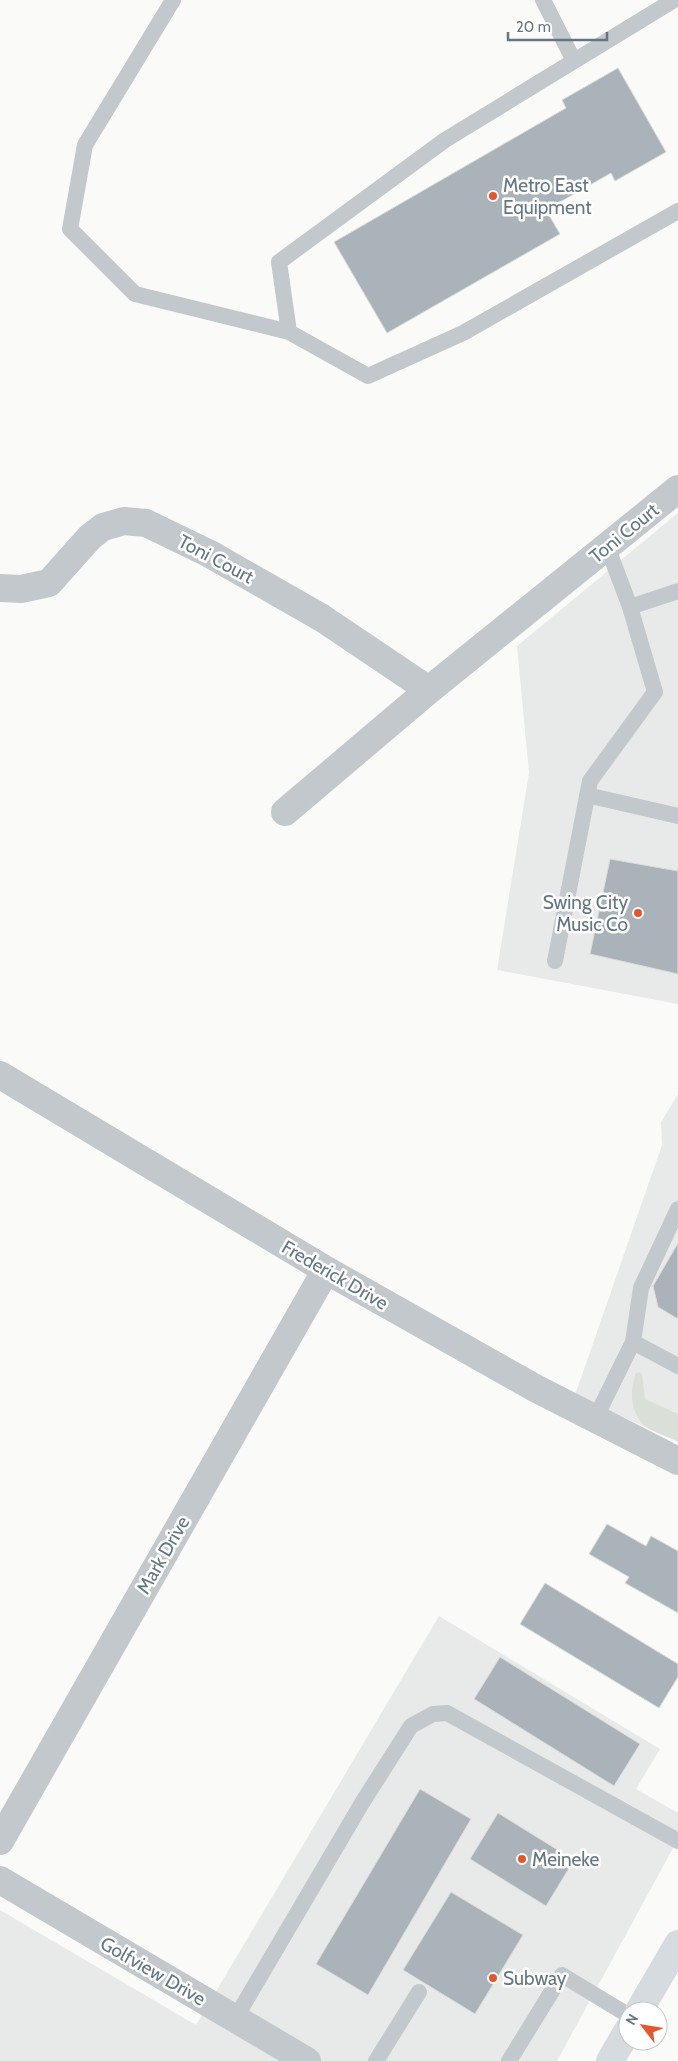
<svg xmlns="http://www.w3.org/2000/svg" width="678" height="2061" viewBox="0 0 678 2061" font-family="Cabin,sans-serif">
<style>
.built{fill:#e8e9e9}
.green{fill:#dadfd7}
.building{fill:#aab3b9;stroke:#dcdcda}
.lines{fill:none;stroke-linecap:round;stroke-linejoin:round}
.lane{stroke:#c3c8cc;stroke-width:16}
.street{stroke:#c3c8cc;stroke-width:28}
.secondary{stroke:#d6dbdf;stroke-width:28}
.poi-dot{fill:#e4572e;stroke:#fff;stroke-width:2}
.labels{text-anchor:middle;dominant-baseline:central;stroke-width:5;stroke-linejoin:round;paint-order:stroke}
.poi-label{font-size:19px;fill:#657683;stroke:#fff;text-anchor:start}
.street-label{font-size:19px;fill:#657683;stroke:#fff}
</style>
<rect width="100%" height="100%" fill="#fafaf8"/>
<!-- built -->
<path class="built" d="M678,513V1004L497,970L529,773L517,646Z
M678,1094V1442L575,1395L662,1145L661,1122Z
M439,1616L660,1749L636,1789L678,1813V1839L557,2061H0V1910L196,2025Z"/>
<!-- green -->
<path class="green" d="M640,1372L642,1374L645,1399L678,1414V1441C667,1436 650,1432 642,1423C630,1410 630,1388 636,1373Z"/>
<!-- building -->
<path class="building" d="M618,68L666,152L615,181L611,173L546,210L560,234L387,333L334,242L566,108L562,100Z
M610,859L678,871V974L590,954Z
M678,1243V1319L658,1307L653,1286Z
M607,1524L646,1546L651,1536L678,1551V1613L625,1583L629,1577L589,1554Z
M545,1583L678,1664V1677L659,1708L520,1624Z
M500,1657L640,1744L614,1786L474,1699Z
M420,1789L471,1819L368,1995L316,1964Z
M498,1813L574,1860L546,1906L470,1859Z
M451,1892L523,1935L475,2014L403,1970Z"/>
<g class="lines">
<!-- lane -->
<path class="lane" d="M173,0L85,145L70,229L135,294L289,332
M543,0L574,61
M674,0L445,140L279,262L289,332L368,376L463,333L678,211
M607,546L630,607L678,591
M587,795L678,816
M555,961L590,781L655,692L630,607
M633,1342L678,1366
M595,1419L633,1342L641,1288L678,1209
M235,2019L362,1803L411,1726L433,1714L447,1713L678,1841
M376,2061L419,1992
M509,2061L562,1975L628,2015"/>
<!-- street -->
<path class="street" d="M0,588L21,589L49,583L90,537L103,527L124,521L146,523L210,554L322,618L429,690
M285,812L429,690L678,489
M0,1075L326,1270L535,1388L678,1461
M0,1841L326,1270
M0,1880L307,2061"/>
<!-- secondary -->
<path class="secondary" d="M639,2011L678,1944
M610,2061L628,2030"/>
</g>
<!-- markers -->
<g class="poi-dot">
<circle cx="493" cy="196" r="5"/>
<circle cx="638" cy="913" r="5"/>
<circle cx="522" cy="1859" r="5"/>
<circle cx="493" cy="1978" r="5"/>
</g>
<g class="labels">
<!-- poi labels -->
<g class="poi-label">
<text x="503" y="185">Metro East<tspan x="503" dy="22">Equipment</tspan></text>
<text x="628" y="902" text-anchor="end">Swing City<tspan x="628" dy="22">Music Co</tspan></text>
<text x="532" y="1859">Meineke</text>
<text x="503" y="1978">Subway</text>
</g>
<!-- street labels -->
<g class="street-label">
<text transform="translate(624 533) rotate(-39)">Toni Court</text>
<text transform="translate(216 559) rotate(28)">Toni Court</text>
<text transform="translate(335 1275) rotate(30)">Frederick Drive</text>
<text transform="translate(163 1555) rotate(-60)">Mark Drive</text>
<text transform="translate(153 1971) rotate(30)">Golfview Drive</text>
</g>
</g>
<!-- north arrow -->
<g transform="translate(643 2026) rotate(301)"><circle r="24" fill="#ffffff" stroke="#c1c8cd"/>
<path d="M0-4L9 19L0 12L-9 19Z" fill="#e4572e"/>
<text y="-8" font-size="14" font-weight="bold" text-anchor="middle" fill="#657683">N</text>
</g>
<!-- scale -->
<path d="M508 32v8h99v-8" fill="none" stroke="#657683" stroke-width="2.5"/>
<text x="516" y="32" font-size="15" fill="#657683" stroke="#ffffff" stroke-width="4" paint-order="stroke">20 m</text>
</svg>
